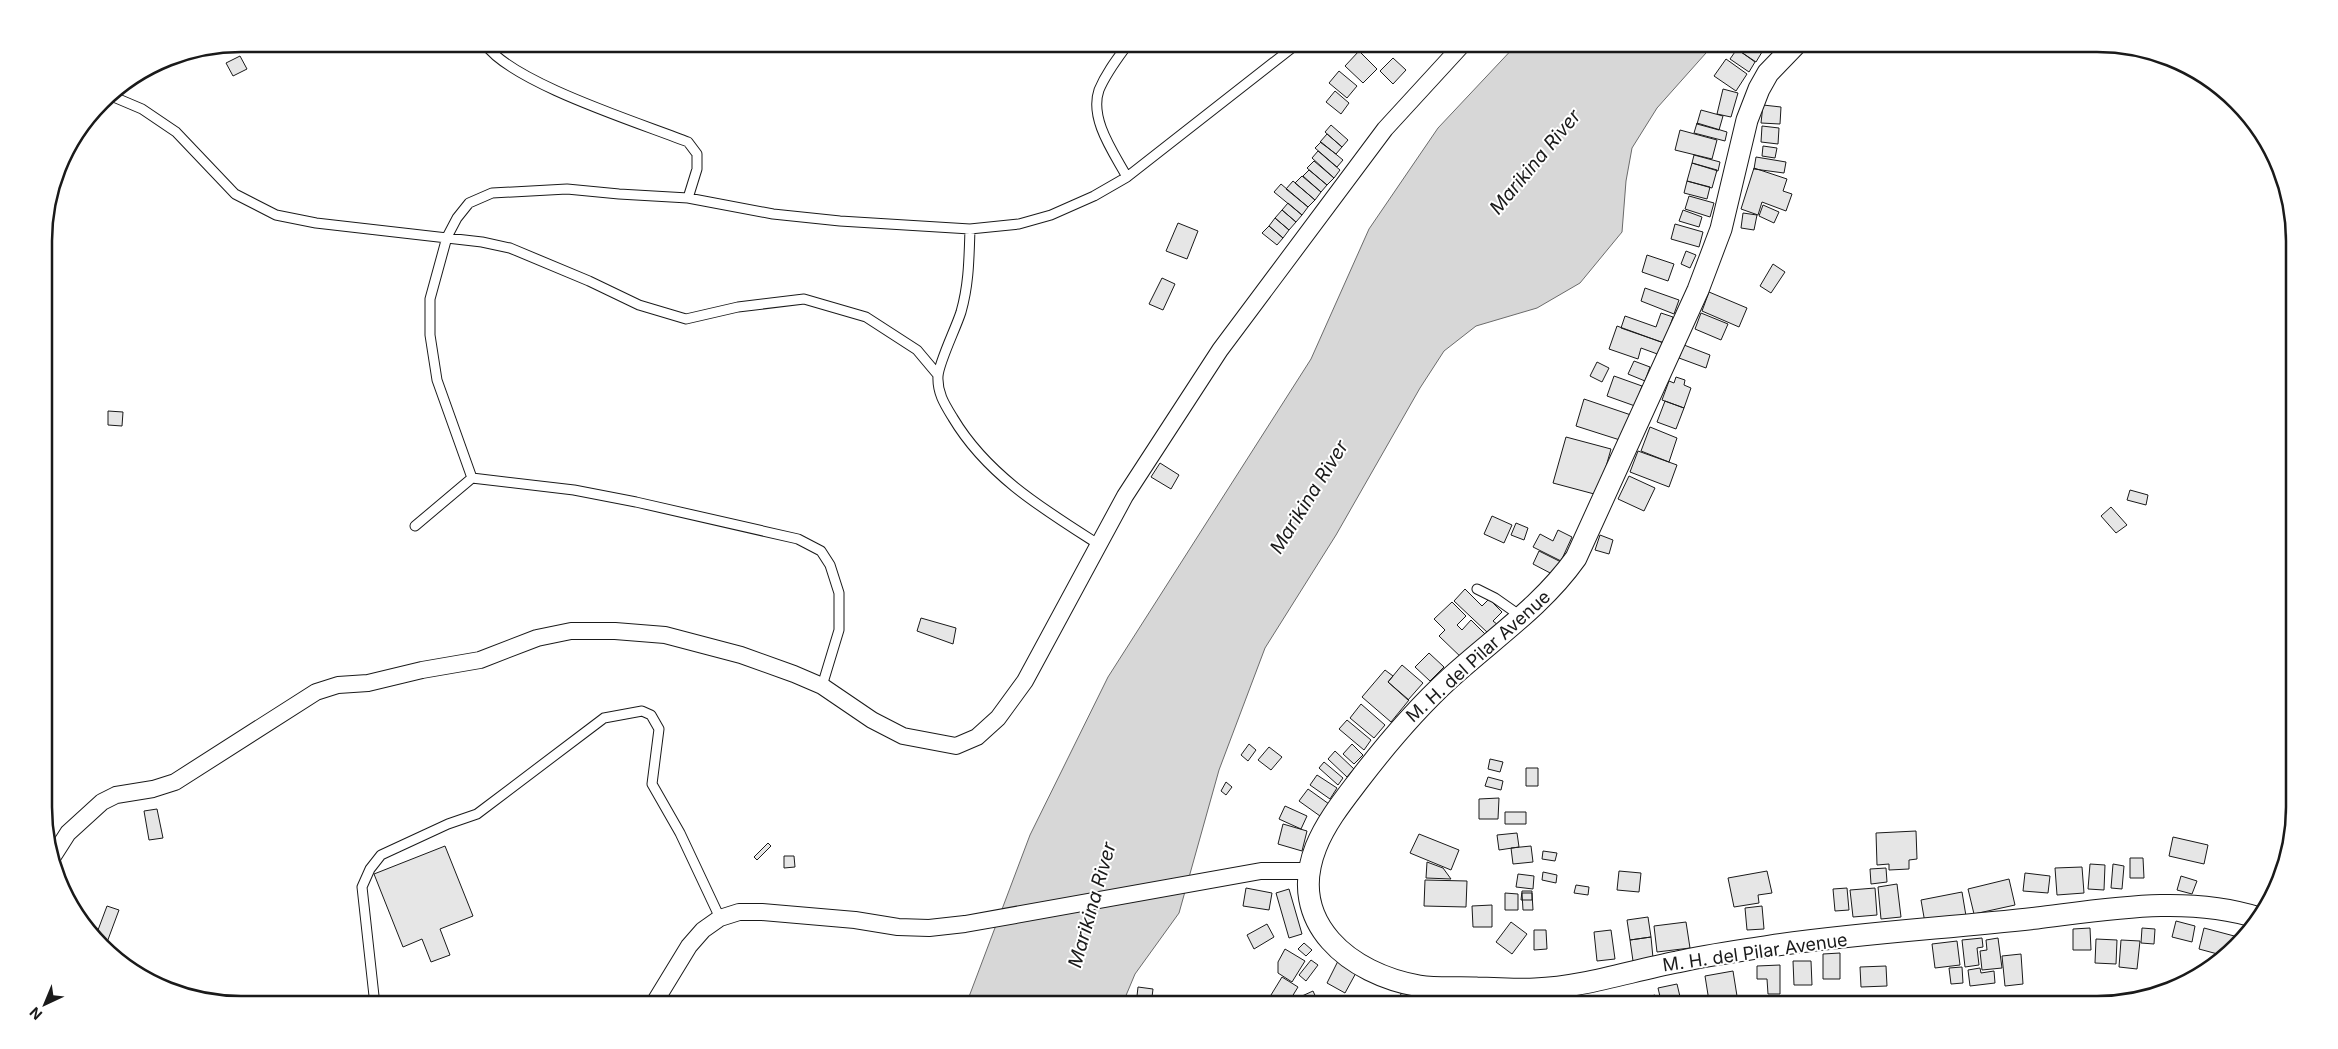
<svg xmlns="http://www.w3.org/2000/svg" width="2338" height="1049" viewBox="0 0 2338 1049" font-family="Inter,sans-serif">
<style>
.water{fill:#d7d7d7;stroke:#6a6a6a}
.building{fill:#e6e6e6;stroke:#1a1a1a}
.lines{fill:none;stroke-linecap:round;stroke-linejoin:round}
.service-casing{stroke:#1a1a1a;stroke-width:11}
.minor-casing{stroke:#1a1a1a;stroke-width:18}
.tertiary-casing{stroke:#1a1a1a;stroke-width:23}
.service{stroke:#fff;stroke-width:9}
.minor{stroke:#fff;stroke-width:16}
.tertiary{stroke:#fff;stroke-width:21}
.labels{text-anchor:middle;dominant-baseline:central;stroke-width:4;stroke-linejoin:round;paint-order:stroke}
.street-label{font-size:18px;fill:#1a1a1a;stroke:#fff}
.water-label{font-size:19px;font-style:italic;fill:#1a1a1a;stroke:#fff}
.rim{fill:none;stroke:#1a1a1a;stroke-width:2.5}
</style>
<rect width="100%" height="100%" fill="#fff"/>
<!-- water -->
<path class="water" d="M1517,44H1714L1657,108L1632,148L1626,181L1622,232L1580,283L1537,308L1476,326L1444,351L1420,388L1336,535L1265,648L1219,770L1179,913L1135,974L1122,1005H968L967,1002L1030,835L1108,677L1311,359L1369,229L1438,128Z"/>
<!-- building -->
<path class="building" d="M1742,44H1750L1762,52L1756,62L1738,50Z
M1759,44H1769L1765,49Z
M1737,49L1755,62L1749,72L1730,59Z
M1359,51L1377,69L1363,83L1345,66Z
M240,56L247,69L233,76L226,63Z
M1393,58L1406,70L1393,84L1380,71Z
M1726,59L1747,74L1736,91L1714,76Z
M1339,71L1357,86L1347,98L1329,83Z
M1723,89L1738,93L1731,117L1717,114Z
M1335,91L1349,103L1341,114L1326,102Z
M1763,105L1781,107L1780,124L1761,123Z
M1701,110L1723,116L1719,130L1697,124Z
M1697,123L1727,132L1725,141L1694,133Z
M1331,125L1348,140L1342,147L1325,132Z
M1762,126L1779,128L1778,144L1761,142Z
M1680,130L1717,140L1712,159L1675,150Z
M1327,134L1342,147L1336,154L1320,142Z
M1321,142L1343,160L1337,167L1315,148Z
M1763,146L1777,148L1775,158L1762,156Z
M1318,151L1340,170L1334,178L1312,158Z
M1694,155L1720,162L1718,171L1692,163Z
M1756,157L1786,162L1784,173L1754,169Z
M1314,161L1334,178L1327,185L1307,168Z
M1692,163L1717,170L1712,188L1687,181Z
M1754,168L1787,179L1783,191L1792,194L1786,211L1762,202L1758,215L1741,209Z
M1309,170L1327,185L1321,192L1303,176Z
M1302,176L1321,192L1315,200L1295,183Z
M1293,181L1315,200L1308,207L1286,189Z
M1687,181L1710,187L1707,199L1684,193Z
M1281,184L1308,207L1302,215L1274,192Z
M1689,196L1714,203L1710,217L1685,209Z
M1288,203L1302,215L1296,222L1282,210Z
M1763,205L1779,212L1774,223L1759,216Z
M1282,210L1296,222L1289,230L1275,218Z
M1683,210L1702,217L1699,227L1679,221Z
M1743,213L1757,215L1754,230L1741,228Z
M1275,218L1289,230L1283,238L1269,226Z
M1178,223L1198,231L1187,259L1166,251Z
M1675,224L1703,232L1699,247L1671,239Z
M1269,226L1283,238L1277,245L1262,233Z
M1686,251L1696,255L1690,268L1681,264Z
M1647,255L1674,264L1668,281L1642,272Z
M1773,264L1785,272L1771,293L1760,286Z
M1162,278L1175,284L1163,310L1149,304Z
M1645,288L1679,300L1674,314L1641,301Z
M1709,292L1747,308L1739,327L1702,311Z
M1661,313L1673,317L1664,343L1621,328L1625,316L1656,327Z
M1701,313L1728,324L1721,340L1695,329Z
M1617,326L1664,343L1660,355L1641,348L1638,359L1609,349Z
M1684,345L1710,355L1706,368L1679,358Z
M1634,361L1650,367L1645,381L1628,374Z
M1597,362L1609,368L1602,382L1590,376Z
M1614,376L1642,386L1635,406L1607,396Z
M1676,377L1685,380L1684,385L1691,388L1684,408L1662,400L1669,381L1674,383Z
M1584,399L1631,415L1623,441L1576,426Z
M1665,401L1684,408L1676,429L1657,422Z
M108,411L123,412L122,426L108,425Z
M1650,427L1677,438L1669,462L1641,451Z
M1566,437L1611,449L1598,495L1553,483Z
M1638,451L1677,465L1669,487L1630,472Z
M1160,463L1179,475L1171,489L1151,477Z
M1629,476L1655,488L1644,511L1618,499Z
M2130,490L2148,495L2146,505L2127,500Z
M2111,507L2127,525L2116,533L2101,516Z
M1492,516L1512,525L1504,543L1484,534Z
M1516,523L1528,528L1524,540L1511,535Z
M1558,530L1572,537L1561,561L1533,547L1540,534L1553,541Z
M1600,535L1613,540L1609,554L1595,550Z
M1539,551L1561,562L1554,575L1533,564Z
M1465,589L1482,606L1489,599L1502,612L1493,621L1498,625L1489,634L1454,601Z
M1452,602L1466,616L1457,625L1462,630L1471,620L1488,637L1465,661L1439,636L1445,630L1434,619Z
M921,618L956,628L953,644L917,631Z
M1429,653L1444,667L1430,681L1415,667Z
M1402,665L1423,683L1408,700L1388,682Z
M1385,670L1393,676L1388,682L1409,700L1391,722L1362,697Z
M1361,704L1385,725L1374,738L1350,718Z
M1347,720L1371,740L1364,750L1339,729Z
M1249,744L1256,750L1248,761L1241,755Z
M1352,744L1363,755L1354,764L1343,754Z
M1269,747L1282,757L1271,770L1258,760Z
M1335,751L1354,769L1347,777L1328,759Z
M1490,759L1503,762L1500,772L1488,769Z
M1324,762L1343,778L1338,785L1319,768Z
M1526,768H1538V786H1526Z
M1317,775L1337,788L1330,799L1310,785Z
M1488,777L1503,781L1501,790L1485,786Z
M1226,782L1232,787L1226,795L1221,791Z
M1308,789L1329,804L1320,816L1299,801Z
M1499,798L1498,819H1479V799Z
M1285,806L1307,816L1301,829L1279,819Z
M157,809L163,838L149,840L144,811Z
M1505,812H1526V824H1505Z
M1283,824L1307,831L1302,851L1278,844Z
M1916,831L1917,859L1909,860V869L1889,870V864L1877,865L1876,833Z
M1517,833L1519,847L1499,850L1497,835Z
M1419,834L1459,850L1451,870L1410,853Z
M2173,837L2208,845L2204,864L2169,856Z
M768,843L771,846L757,860L754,857Z
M445,846L473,916L440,929L450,955L431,962L422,939L403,947L374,874Z
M1531,846L1533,862L1513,864L1511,848Z
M1543,851L1557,853L1555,861L1542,859Z
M784,856H794L795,867L784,868Z
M2130,858H2143L2144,878H2130Z
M1427,862L1443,868L1451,879L1426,878Z
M2090,864L2105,865L2104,890L2088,889Z
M2113,864L2124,866L2122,889L2111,888Z
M2082,867L2084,893L2057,895L2055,868Z
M1886,868L1887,882L1871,884L1870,869Z
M1619,871L1641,873L1639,892L1617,890Z
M1767,871L1772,893L1758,895L1759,903L1734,907L1728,878Z
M1543,872L1557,875L1556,883L1542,880Z
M2025,873L2050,876L2048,893L2023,891Z
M1518,874L1534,876L1533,889L1516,887Z
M2181,876L2197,881L2192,894L2177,890Z
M2009,879L2015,905L1974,914L1968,889Z
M1425,880L1467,881L1466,907L1424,906Z
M1897,884L1901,917L1881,919L1878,887Z
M1576,885L1589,887L1588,895L1574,893Z
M1246,888L1272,893L1269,910L1243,906Z
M1847,888L1849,910L1835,911L1833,889Z
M1875,888L1877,915L1853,917L1850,890Z
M1289,889L1302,934L1289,938L1276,893Z
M1522,891H1532V900H1521Z
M1962,892L1966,916L1925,923L1921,900Z
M1505,893L1518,894V910H1505Z
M1522,893H1532L1533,910H1523Z
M1492,905V927H1473L1472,906Z
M107,906L119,910L106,945L95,938Z
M1762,906L1764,929L1747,930L1745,908Z
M1648,917L1651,937L1630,940L1627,920Z
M2176,921L2195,926L2192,942L2172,937Z
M1511,922L1527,934L1512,954L1496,942Z
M1686,922L1690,948L1657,952L1654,926Z
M1267,924L1274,937L1254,949L1247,935Z
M2090,928L2091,950H2073V929Z
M2142,928L2155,929L2154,944L2141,943Z
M2204,928L2238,937L2236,945L2225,956L2199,949Z
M1534,930H1546L1547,949L1534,950Z
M1611,930L1615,959L1597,961L1594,932Z
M1651,937L1653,958L1633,961L1630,940Z
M1982,938L1983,947L1977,948L1979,965L1965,967L1962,940Z
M1998,938L2002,968L1982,970L1980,951L1987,950L1986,940Z
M2096,939L2117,940L2116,964L2095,963Z
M2121,940L2140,941L2137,969L2119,967Z
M1957,941L1960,965L1935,968L1932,944Z
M1304,943L1312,950L1306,956L1298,949Z
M1285,949L1305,961L1292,982L1278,973V962Z
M1840,953V979H1823V954Z
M2021,954L2023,984L2005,986L2002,956Z
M1311,960L1318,965L1306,981L1299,975Z
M1338,961L1357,971L1345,993L1327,983Z
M1793,961H1811L1812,985H1794Z
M1780,965V994H1768L1767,979H1757V966Z
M1886,966L1887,986L1861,987L1860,967Z
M1962,967L1963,983L1951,984L1949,968Z
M1980,968L1981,973L1994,971L1995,983L1970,986L1968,970Z
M1733,971L1737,996L1709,1001L1705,976Z
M1282,977L1298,987L1287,1005L1271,995Z
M1677,984L1682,1005H1662L1658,988Z
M1138,987L1153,989L1151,1005H1136Z
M1313,991L1318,1002L1306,1005L1302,996Z
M1402,991L1413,995L1410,1005H1397Z
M1427,992L1448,996L1447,1005H1425Z
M1655,995L1658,1005H1637L1636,1000Z
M1413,1000L1422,1003V1005H1411Z
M1605,1000L1606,1005H1584L1583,1002Z
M1556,1003H1579V1005H1556Z"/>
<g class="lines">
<!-- service casing -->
<g class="service-casing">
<path id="service" d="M485,44C512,83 640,123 688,142L697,154V169L688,198
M109,95L142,109L176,132L235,194L276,215L316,223L482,242L510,248L589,281L639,305L686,319L738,307L804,299L866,317L917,350L938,375
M1127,177C1114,153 1089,119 1099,90C1106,73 1117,59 1128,44
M970,229C969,258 969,284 961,312C956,328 939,362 938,376C937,393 945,405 953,418C987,475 1043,509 1098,544
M472,478L437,380L430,335V299L447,237L457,218L469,203L492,193L567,189L619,194L688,198L773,214L840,221L970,229L1019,224L1051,215L1094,196L1127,177L1297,44
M415,526L472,478L574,490L636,502L798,539L821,551L830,565L839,593V630L822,686
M1477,589L1495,598L1522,617
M375,1005L362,887L370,869L381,855L448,824L477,814L604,718L642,711L651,715L659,729L652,784L680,833L720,918"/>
</g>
<!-- minor casing -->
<g class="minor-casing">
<path id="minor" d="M52,858L68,833L102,802L116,795L153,789L175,782L316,692L338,685L368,683L422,670L480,660L537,638L571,631H615L665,635L741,655L794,674L822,686L872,720L903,736L956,746L977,737L998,718L1025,681L1125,496L1220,350L1385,129L1463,44
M653,1005L689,946L703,930L720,918L739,912H762L855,920L898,927L929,928L965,924L1261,871H1308"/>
</g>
<!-- tertiary casing -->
<g class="tertiary-casing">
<path id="tertiary" d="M1796,44L1768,73L1759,89L1747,120L1721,229L1698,290L1576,558C1542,606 1494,638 1450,678C1415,710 1388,742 1359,780C1343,801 1326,822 1316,847C1286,923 1350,974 1419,986C1438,989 1458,987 1477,988C1496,988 1516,990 1535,989C1584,987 1630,971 1677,962C1708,955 1739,951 1770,946C1858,933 1948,928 2037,918C2110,909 2187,895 2259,918"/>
</g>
<!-- service -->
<use href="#service" class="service"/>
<!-- minor -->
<use href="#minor" class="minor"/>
<!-- tertiary -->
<use href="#tertiary" class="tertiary"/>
</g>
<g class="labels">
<!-- street labels -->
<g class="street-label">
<text transform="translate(1478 656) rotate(-42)">M. H. del Pilar Avenue</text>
<text transform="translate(1755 952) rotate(-8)">M. H. del Pilar Avenue</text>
</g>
<!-- water labels -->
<g class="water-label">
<text transform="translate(1535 162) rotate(-50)">Marikina River</text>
<text transform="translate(1309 497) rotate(-58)">Marikina River</text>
<text transform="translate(1092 905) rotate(-74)">Marikina River</text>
</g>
</g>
<!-- crop -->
<path d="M0 0H2338V1049H0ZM241 52H2097A189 189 0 0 1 2286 241V807A189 189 0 0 1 2097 996H241A189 189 0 0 1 52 807V241A189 189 0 0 1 241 52Z" fill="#fff" fill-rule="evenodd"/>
<path class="rim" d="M241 52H2097A189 189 0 0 1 2286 241V807A189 189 0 0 1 2097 996H241A189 189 0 0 1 52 807V241A189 189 0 0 1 241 52Z"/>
<!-- north arrow -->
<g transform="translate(45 1004) rotate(224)" stroke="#ffffff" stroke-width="4" paint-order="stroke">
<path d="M0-4L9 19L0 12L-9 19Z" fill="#1a1a1a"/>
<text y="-8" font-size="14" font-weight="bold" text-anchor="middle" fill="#1a1a1a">N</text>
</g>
</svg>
